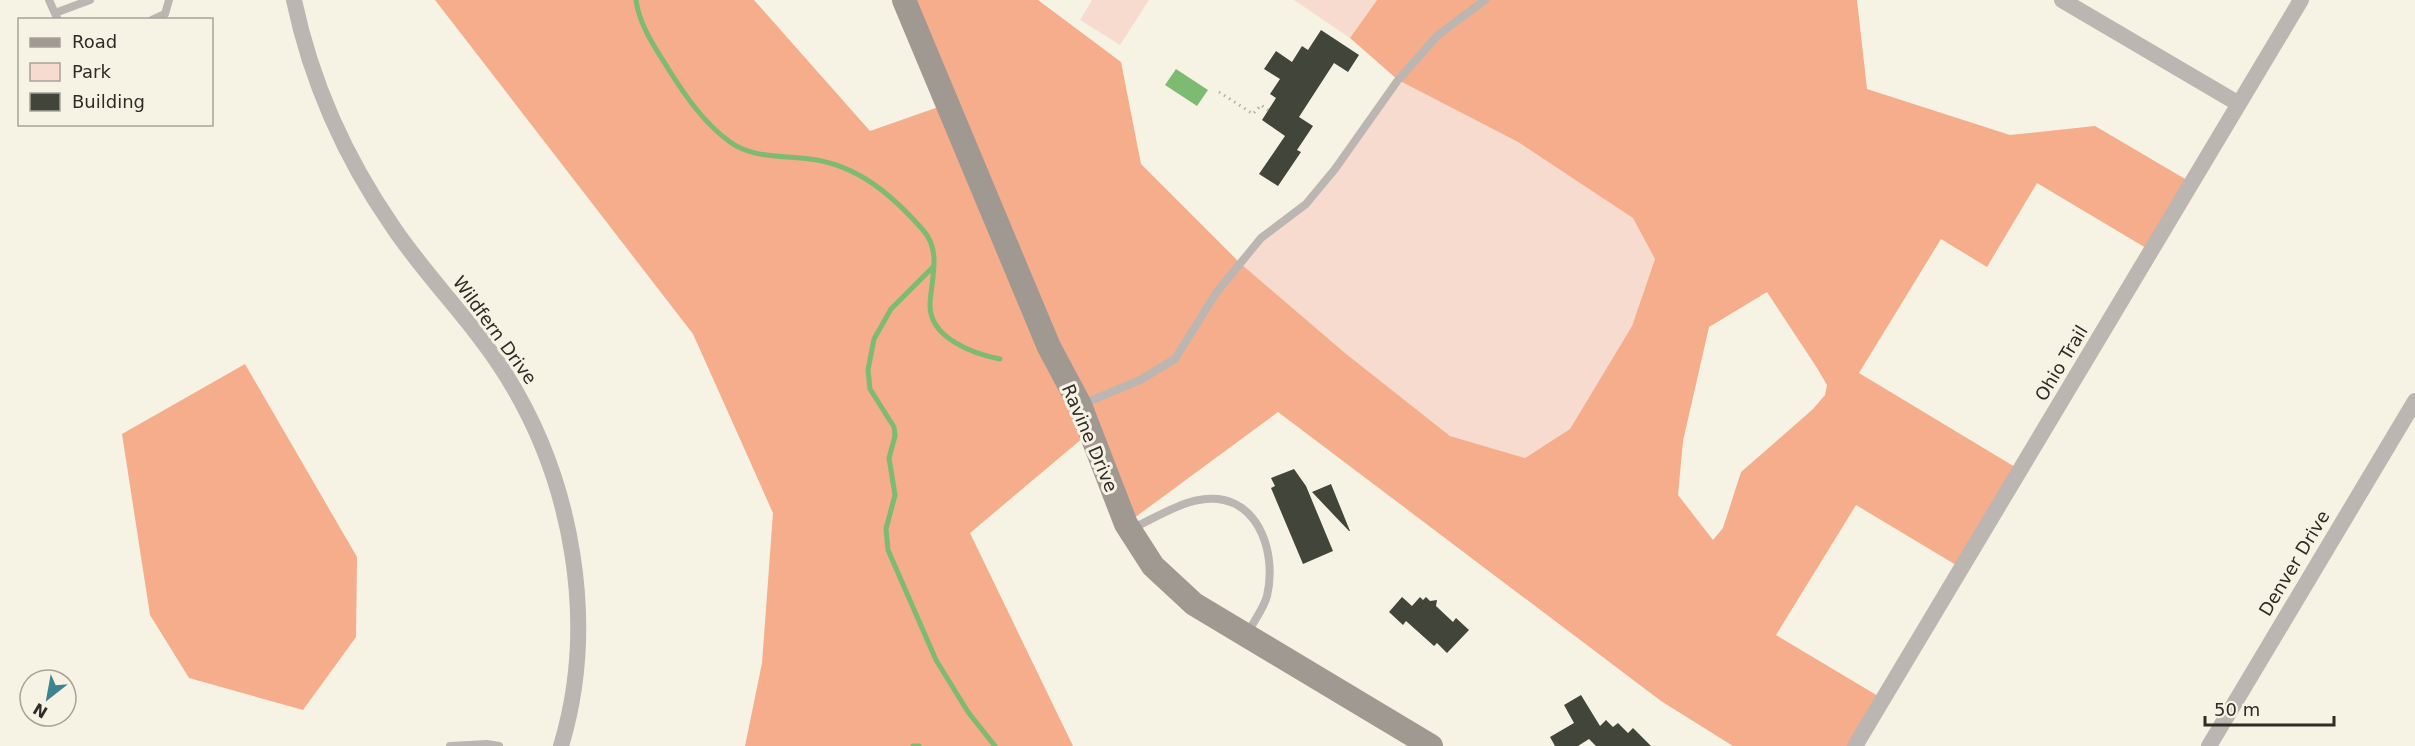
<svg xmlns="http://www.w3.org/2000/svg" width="2415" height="746" viewBox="0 0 2415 746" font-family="'DejaVu Sans',sans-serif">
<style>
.green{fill:#f7dbce}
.forest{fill:#f5ad8c;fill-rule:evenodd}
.water{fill:#7ebb72}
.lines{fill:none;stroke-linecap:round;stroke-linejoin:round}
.stream{stroke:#7ebb72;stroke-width:5}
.building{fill:#424539}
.path{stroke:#b3b0a4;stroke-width:3;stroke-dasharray:1.5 4.5;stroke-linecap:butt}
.lane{stroke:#bbb6b2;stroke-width:8}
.street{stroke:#bbb6b2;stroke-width:16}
.secondary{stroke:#a09992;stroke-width:24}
.labels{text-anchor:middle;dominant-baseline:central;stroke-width:6;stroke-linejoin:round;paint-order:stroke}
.street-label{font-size:18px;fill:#2e2c27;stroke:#f7f3e4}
</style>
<rect width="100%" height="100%" fill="#f7f3e4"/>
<!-- green -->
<path class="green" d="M1092,0H1149L1120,45L1080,20Z
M1294,0H1377L1350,38Z
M1398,80L1518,142L1634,218L1655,259L1632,326L1570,429L1525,458L1450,436L1345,353L1240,263L1261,238L1306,204Z"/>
<!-- forest -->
<path class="forest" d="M435,0H754L870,131L947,104L904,0H1038L1121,62L1141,164L1240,263L1345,353L1450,436L1525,458L1570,429L1632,326L1655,259L1633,218L1518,142L1398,80L1350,38L1377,0H1857L1867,89L2010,135L2095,126L2192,183L2151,251L2037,183L1987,267L1941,239L1859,373L2020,470L1961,568L1856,505L1776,635L1883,699L1855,746H1733L1661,701L1278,412L1126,524L1090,432L970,533L1073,746H745L762,663L773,513L693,334ZM1767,292L1817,368L1827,385L1825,395L1813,409L1741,472L1723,528L1713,540L1678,495L1683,441L1709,327Z
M245,364L357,557L356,637L303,710L189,678L150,615L122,434Z"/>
<!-- water -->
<path class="water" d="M1176,69L1208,90L1197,106L1165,85Z"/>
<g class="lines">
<!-- stream -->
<path class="stream" d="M636,0C639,25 656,49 669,70C686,97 704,123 730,142C754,159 783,155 810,159C858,165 892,195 923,230C942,251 931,280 930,304C929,338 974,354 1000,359
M934,266L891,309L874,339L868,370L870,389L894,427L895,436L889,458L895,495L886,529L888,550L936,660L968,712L995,746
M913,746H919"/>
</g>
<!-- building -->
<path class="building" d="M1321,30L1359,55L1348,72L1334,63L1299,117L1313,126L1297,150L1301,152L1278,186L1259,174L1285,136L1262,120L1276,98L1270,94L1280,79L1264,69L1276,51L1292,62L1302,46L1308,50Z
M1294,469L1306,486L1333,551L1303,564L1271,488L1275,486L1271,478Z
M1331,484L1350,531H1349L1312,492Z
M1402,597L1412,606L1420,597L1423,600L1426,597L1430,601L1437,600L1436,606L1453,622L1456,618L1469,630L1447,653L1437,643L1434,646L1406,621L1403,625L1389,612Z
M1581,695L1600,726L1606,720L1613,727L1618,723L1628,733L1633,728L1651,746H1596L1589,739L1578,746H1555L1550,737L1574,723L1564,705Z"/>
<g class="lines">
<!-- path -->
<path class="path" d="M1219,92L1253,114L1261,105L1268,110"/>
<!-- lane -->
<path class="lane" d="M49,0L58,20
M55,13L90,0
M152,20L165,14L169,0
M1083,404L1140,380L1175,359L1216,293L1261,238L1306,204L1335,169L1398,80L1438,35L1485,0
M1131,529C1151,520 1179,503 1199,500C1255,489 1278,549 1267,596C1264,608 1254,621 1248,632
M450,746L487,744L499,746"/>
<!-- street -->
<path class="street" d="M294,0C311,81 346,159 393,227C428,279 473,322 506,375C573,482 598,624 561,746
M2062,0L2239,104
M1855,746L2301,0
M2209,746L2415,401"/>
<!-- secondary -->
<path class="secondary" d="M904,0L1049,347L1080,405L1126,524L1153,566L1194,604L1431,746"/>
</g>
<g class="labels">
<!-- street labels -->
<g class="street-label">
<text transform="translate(495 330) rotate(54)">Wildfern Drive</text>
<text transform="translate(2061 363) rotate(-59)">Ohio Trail</text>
<text transform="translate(1090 438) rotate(67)">Ravine Drive</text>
<text transform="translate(2294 563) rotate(-59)">Denver Drive</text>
</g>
</g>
<!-- legend -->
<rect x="18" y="18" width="195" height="108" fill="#f7f3e4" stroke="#a7a398" stroke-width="1.5"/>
<rect x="30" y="38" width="30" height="9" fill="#a09992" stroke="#a7a398" stroke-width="1.5"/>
<text x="72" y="48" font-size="18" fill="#2e2c27">Road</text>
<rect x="30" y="63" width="30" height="18" fill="#f7dbce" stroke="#a7a398" stroke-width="1.5"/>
<text x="72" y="78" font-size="18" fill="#2e2c27">Park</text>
<rect x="30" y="93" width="30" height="18" fill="#424539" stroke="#a7a398" stroke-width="1.5"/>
<text x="72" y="108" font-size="18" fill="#2e2c27">Building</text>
<!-- north arrow -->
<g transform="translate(48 698) rotate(211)"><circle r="28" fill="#f7f3e4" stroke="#a7a398" stroke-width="1.5"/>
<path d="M0-4.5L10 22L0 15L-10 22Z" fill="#3e8390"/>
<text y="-9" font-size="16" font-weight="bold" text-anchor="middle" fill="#2e2c27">N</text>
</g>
<!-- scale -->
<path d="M2205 716v9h129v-9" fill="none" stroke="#2e2c27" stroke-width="3"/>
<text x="2214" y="716" font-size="18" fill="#2e2c27" stroke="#f7f3e4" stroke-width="4.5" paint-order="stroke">50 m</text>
</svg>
